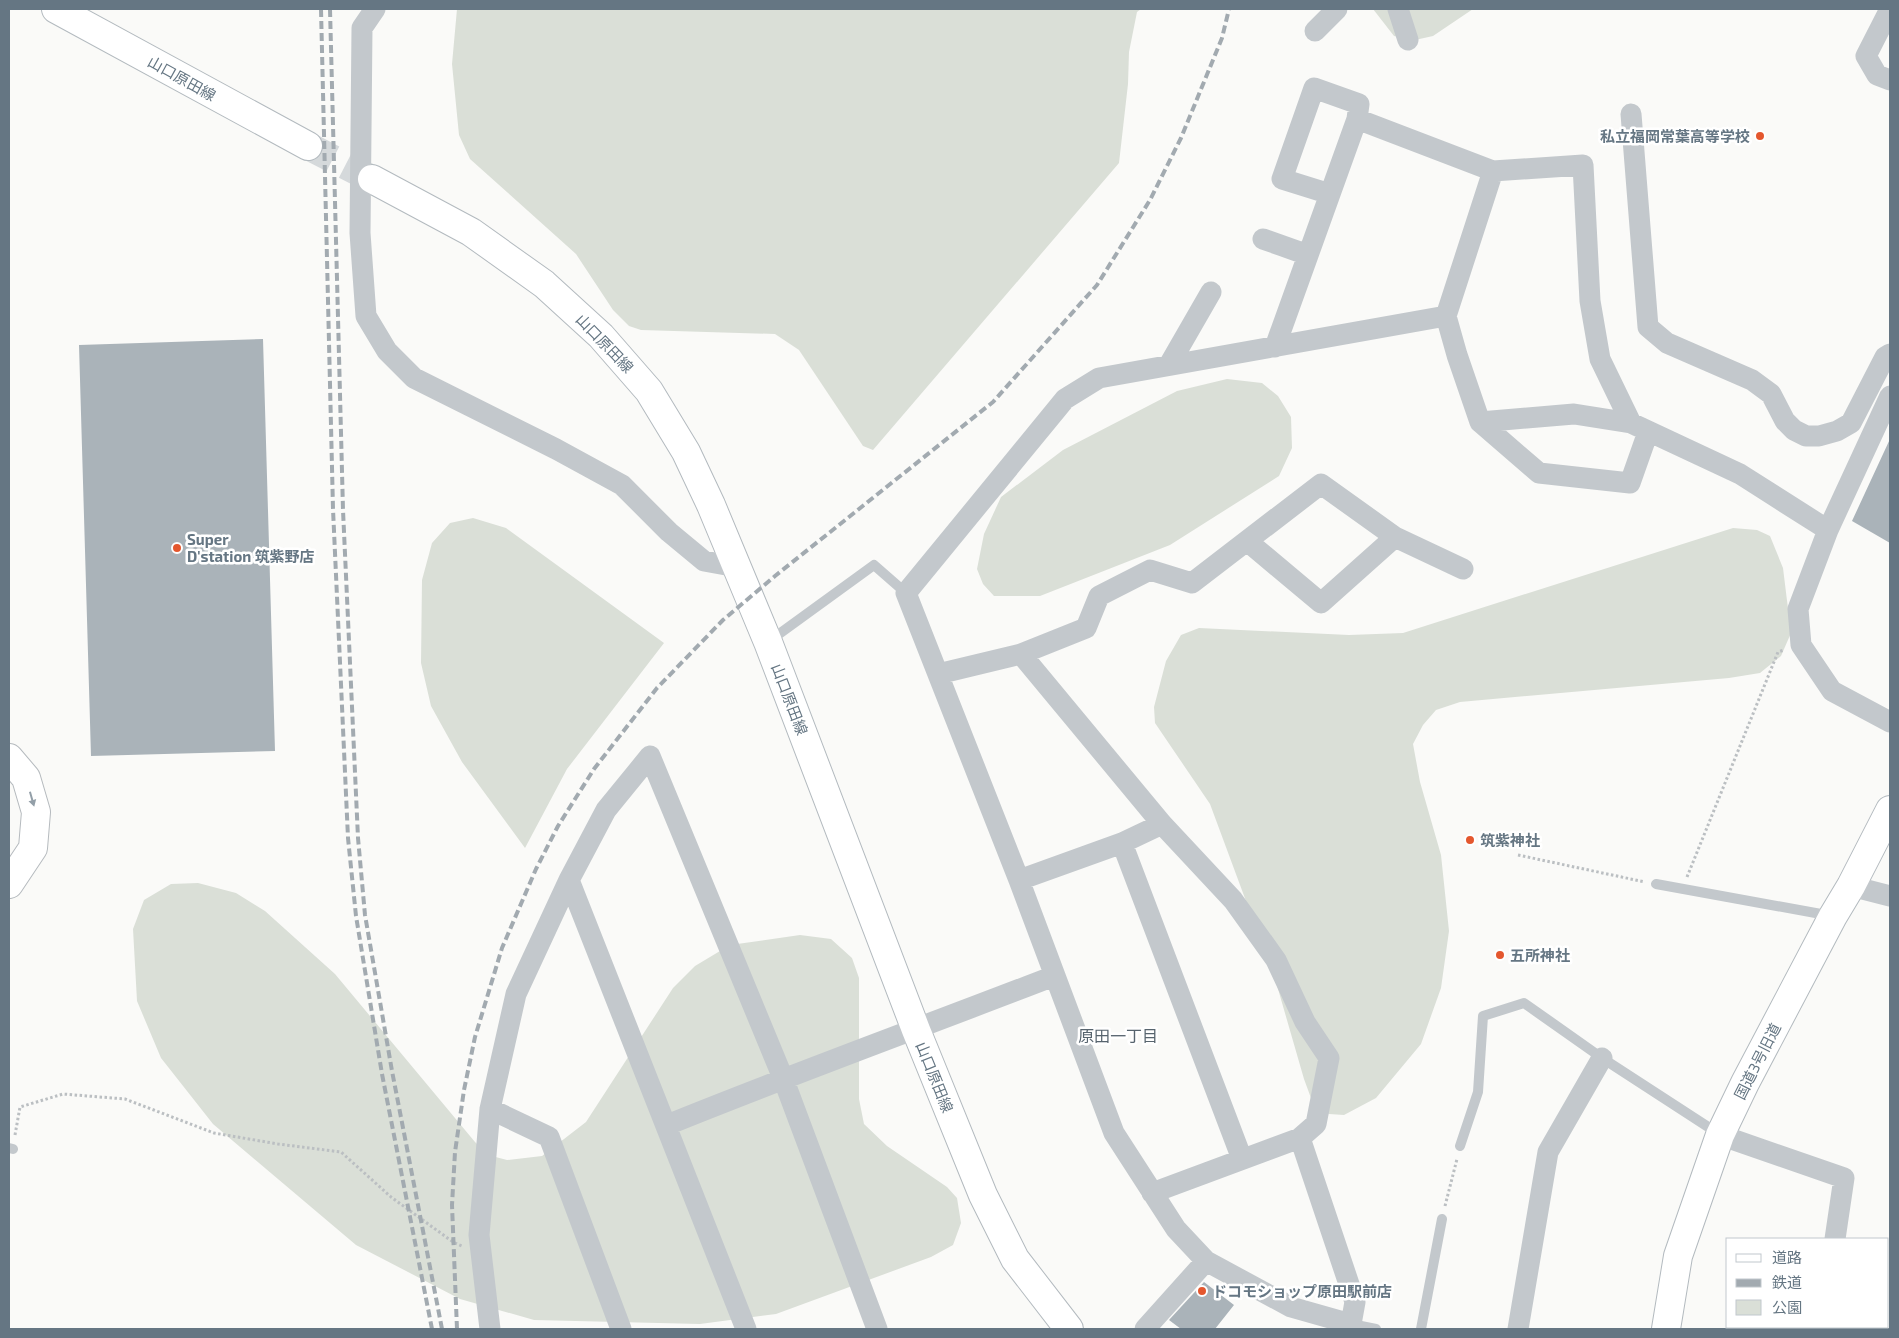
<svg xmlns="http://www.w3.org/2000/svg" width="1899" height="1338" viewBox="0 0 1899 1338" font-family="'Exo 2','Noto Sans JP',sans-serif">
<style>
.green{fill:#dadfd7}
.building{fill:#aab3b9}
.lines{fill:none;stroke-linecap:round;stroke-linejoin:round}
.secondary-tunnel{stroke:#d5d9db;stroke-width:28;stroke-dasharray:28 14;stroke-linecap:butt}
.secondary-casing{stroke:#b3babf;stroke-width:30}
.primary-casing{stroke:#b5babe;stroke-width:30}
.path{stroke:#bbbfc2;stroke-width:3;stroke-dasharray:2.5 2.5;stroke-linecap:butt}
.lane{stroke:#c3c8cc;stroke-width:10}
.street{stroke:#c3c8cc;stroke-width:21}
.secondary{stroke:#fff;stroke-width:28}
.primary{stroke:#fff;stroke-width:28}
.rail{stroke:#a2aab0;stroke-width:4;stroke-dasharray:8 4;stroke-linecap:butt}
.oneway{fill:#939fa8}
.poi-dot{fill:#e4572e;stroke:#fff;stroke-width:2}
.labels{text-anchor:middle;dominant-baseline:central;stroke-width:5;stroke-linejoin:round;paint-order:stroke}
.street-label{font-size:15px;fill:#657683;stroke:#fff}
.poi-label{font-size:15px;font-weight:bold;fill:#657683;stroke:#fff;text-anchor:start}
.neighbourhood-label{font-size:16px;fill:#57646e;stroke:#fff}
</style>
<rect width="100%" height="100%" fill="#fafaf8"/>
<!-- green -->
<path class="green" d="M457,9H1141L1137,12L1129,52L1128,84L1119,163L873,450L863,446L799,350L775,334L641,330L629,326L613,310L576,254L470,159L459,135L452,64Z
M1373,9H1473L1433,36L1415,40L1394,36Z
M1227,379L1262,383L1278,396L1291,417L1292,448L1279,476L1170,545L1040,596H994L983,584L977,569L984,534L1001,497L1063,450L1177,391Z
M473,518L506,528L664,643L567,769L525,848L462,762L431,706L421,663L422,580L432,543L450,523Z
M1733,528L1757,530L1770,536L1783,568L1791,633L1781,656L1760,673L1729,678L1460,702L1436,710L1423,725L1413,744L1420,782L1441,855L1449,931L1441,988L1421,1044L1376,1098L1344,1115L1329,1114L1315,1109L1304,1079L1276,982L1210,804L1155,723L1154,707L1166,661L1181,635L1199,628L1349,635L1403,633Z
M198,883L236,893L265,911L335,974L475,1142L488,1155L507,1160L542,1156L586,1122L673,988L695,966L730,945L800,935L831,939L852,958L859,978V1099L864,1124L887,1146L947,1187L957,1198L961,1223L953,1245L931,1257L776,1314L700,1324L534,1320L460,1299L356,1245L213,1124L161,1058L137,1001L133,929L144,900L171,884Z"/>
<!-- building -->
<path class="building" d="M263,339L275,751L91,756L79,345Z
M1890,439V543L1852,521Z
M1204,1282L1234,1305L1215,1329H1181L1169,1320Z"/>
<g class="lines">
<!-- secondary-tunnel -->
<path class="secondary-tunnel" d="M308,146L372,179"/>
<!-- secondary casing -->
<g class="secondary-casing">
<path id="secondary" d="M56,9L308,146
M372,179L471,232L544,284L601,336L649,391L686,452L711,505L768,642L916,1030L983,1195L1015,1259L1069,1329
M1666,1329L1678,1256L1720,1135L1745,1083L1833,916L1851,886L1890,810"/>
</g>
<!-- primary casing -->
<g class="primary-casing">
<path id="primary" d="M9,758L26,778L36,812L33,848L9,884"/>
</g>
<!-- path -->
<path class="path" d="M1518,855L1645,882
M1687,877L1778,652L1784,650
M15,1135L20,1107L63,1094L125,1099L214,1133L278,1144L341,1152L391,1197L453,1242L462,1246
M1445,1206L1457,1159"/>
<!-- lane -->
<path class="lane" d="M768,642L874,565L906,593
M1656,884L1832,916
M1460,1146L1478,1092L1483,1016L1524,1003L1602,1058L1719,1134
M9,1148L13,1149
M1351,1324L1376,1329
M1421,1329L1442,1219"/>
<!-- street -->
<path class="street" d="M375,9L362,28L360,233L366,316L387,351L414,378L556,449L622,485L669,532L704,561L737,567
M1398,9L1408,40
M1890,9L1866,56L1877,75L1890,80
M1315,31L1337,9
M1631,114L1648,327L1667,343L1752,380L1771,394L1785,421L1794,430L1806,436H1819L1837,431L1851,423L1885,357L1890,354
M1330,194L1282,179L1314,88L1359,104L1357,119
M1263,239L1308,255
M1446,316L1493,171
M1275,347L1357,119L1493,171L1583,165L1590,301L1600,359L1631,423
M1169,365L1211,292
M1890,396L1828,530L1798,609L1801,645L1832,691L1890,722
M1480,422L1539,473L1630,483L1648,432
M1247,541L1321,603L1395,537
M1021,654L1162,824L1233,900L1276,960L1305,1022L1329,1058L1316,1124L1300,1138L1152,1193
M938,674L1021,654L1086,628L1099,596L1150,570L1192,583L1321,484L1395,537L1463,569
M1122,843L1242,1159
M569,880L746,1329
M1019,880L1122,843L1162,824
M1851,886L1890,896
M490,1109L549,1137L621,1329
M667,1125C795,1073 925,1026 1054,976
M1720,1135L1844,1178L1835,1239
M1300,1138L1355,1302L1351,1324L1291,1307L1206,1261L1176,1229L1114,1133L1019,880L906,593L1065,399L1099,378L1446,316L1457,355L1480,422L1574,414L1631,423L1740,474L1828,530
M490,1329L479,1235L490,1109L516,994L569,880L606,810L650,756L783,1078L877,1329
M1145,1329L1206,1261
M1518,1329L1548,1152L1602,1058
M1820,1329L1821,1327"/>
<!-- secondary -->
<use href="#secondary" class="secondary"/>
<!-- primary -->
<use href="#primary" class="primary"/>
<!-- rail -->
<path class="rail" d="M321,9L333,509L348,838L356,916L382,1074L432,1329
M330,9L343,510L358,838L365,915L392,1071L442,1329
M457,1329L452,1205L455,1152L464,1090L475,1037L502,948L536,869L558,826L594,769L657,688L723,620L775,576L993,402L1097,285L1150,200L1181,138L1222,38L1229,9"/>
</g>
<!-- one-way arrows -->
<defs><path id="oneway-solid" d="M-6-.8H1V-3.2L6.5 0L1 3.2V.8H-6Z" transform="scale(1.25)"/></defs>
<use class="oneway" href="#oneway-solid" transform="translate(32 799) rotate(74)"/>
<!-- markers -->
<g class="poi-dot">
<circle cx="1760" cy="136" r="5"/>
<circle cx="177" cy="548" r="5"/>
<circle cx="1470" cy="840" r="5"/>
<circle cx="1500" cy="955" r="5"/>
<circle cx="1202" cy="1291" r="5"/>
</g>
<g class="labels">
<!-- street labels -->
<g class="street-label">
<text transform="translate(182 78) rotate(29)">山口原田線</text>
<text transform="translate(605 343) rotate(46)">山口原田線</text>
<text transform="translate(790 699) rotate(69)">山口原田線</text>
<text transform="translate(1757 1061) rotate(-63)">国道3号旧道</text>
<text transform="translate(935 1077) rotate(68)">山口原田線</text>
</g>
<!-- poi labels -->
<g class="poi-label">
<text x="1750" y="136" text-anchor="end">私立福岡常葉高等学校</text>
<text x="187" y="539">Super<tspan x="187" dy="17">D'station 筑紫野店</tspan></text>
<text x="1480" y="840">筑紫神社</text>
<text x="1510" y="955">五所神社</text>
<text x="1212" y="1291">ドコモショップ原田駅前店</text>
</g>
<!-- neighbourhood labels -->
<g class="neighbourhood-label">
<text x="1118" y="1035">原田一丁目</text>
</g>
</g>
<!-- border -->
<rect width="1899" height="1338" fill="none" stroke="#657683" stroke-width="20"/>
<!-- legend -->
<rect x="1726" y="1238" width="162" height="90" fill="#ffffff" stroke="#c1c8cd"/>
<rect x="1736" y="1254" width="25" height="8" fill="#ffffff" stroke="#c1c8cd"/>
<text x="1772" y="1263" font-size="15" fill="#657683">道路</text>
<rect x="1736" y="1279" width="25" height="8" fill="#a2aab0" stroke="#c1c8cd"/>
<text x="1772" y="1288" font-size="15" fill="#657683">鉄道</text>
<rect x="1736" y="1300" width="25" height="15" fill="#dadfd7" stroke="#c1c8cd"/>
<text x="1772" y="1313" font-size="15" fill="#657683">公園</text>
</svg>
